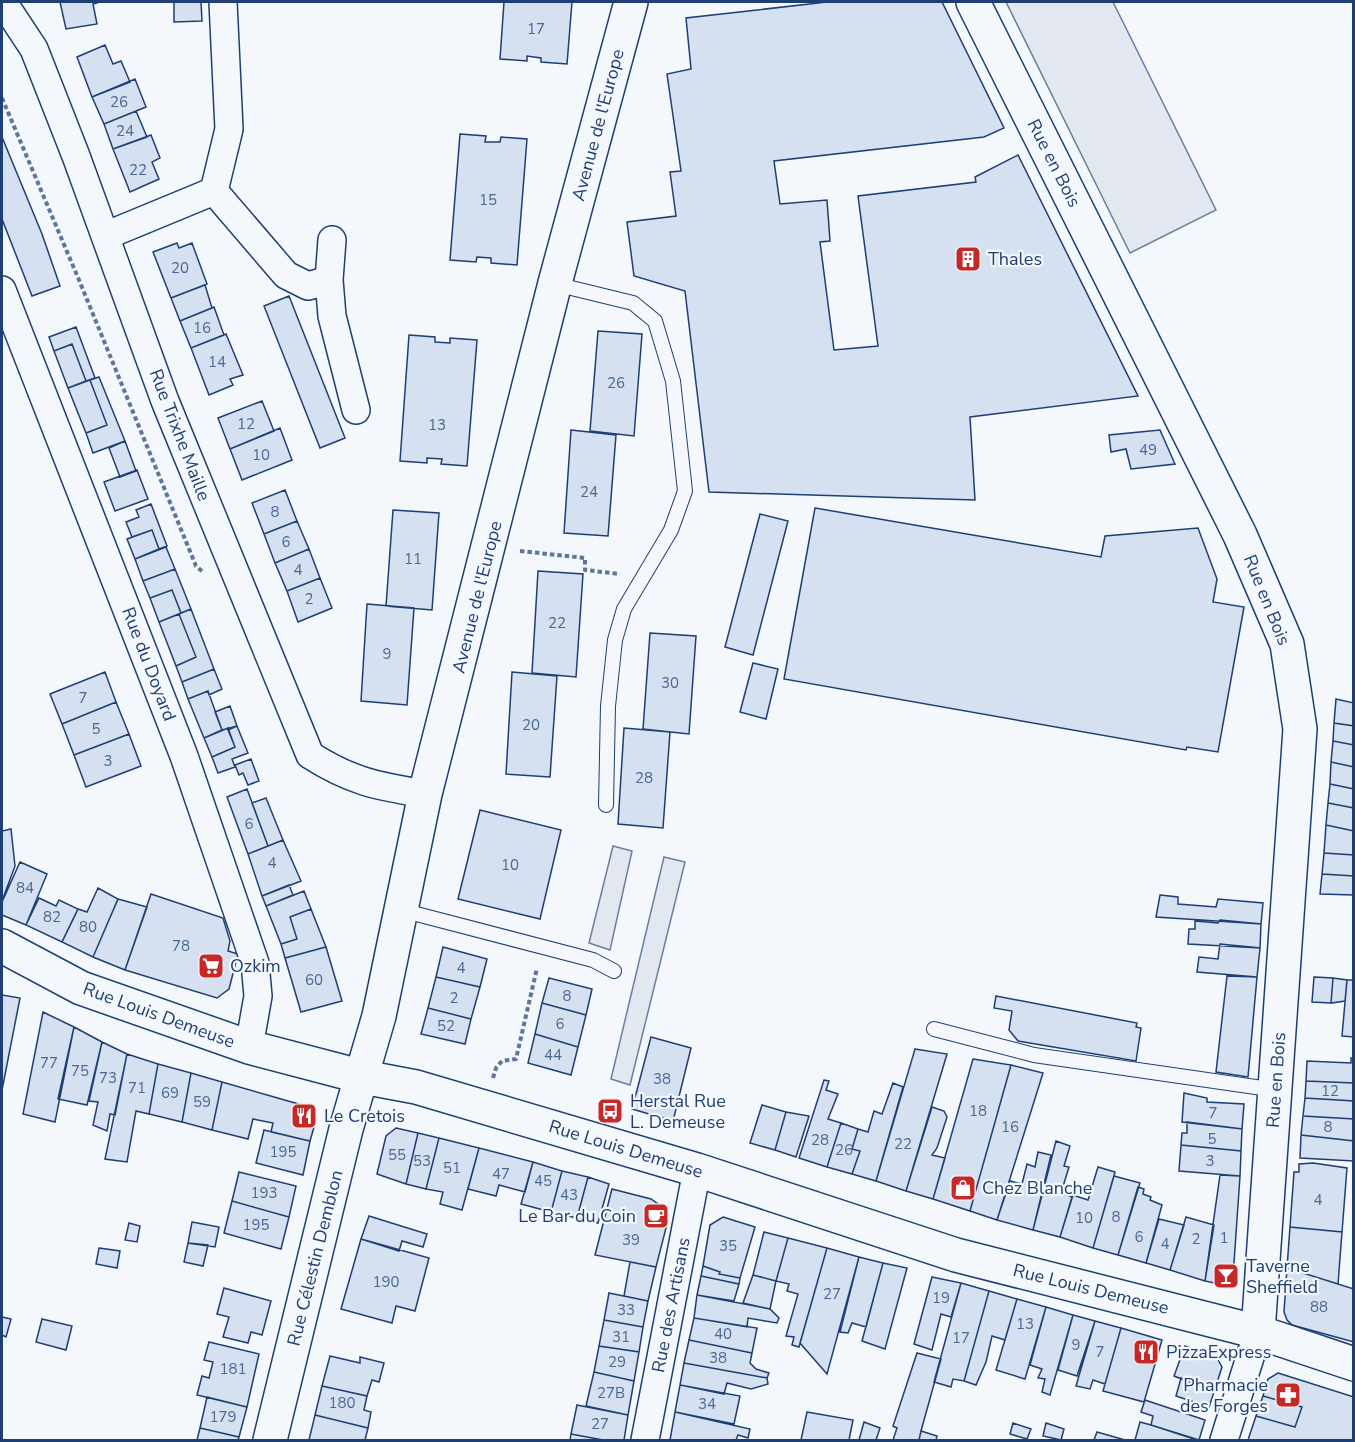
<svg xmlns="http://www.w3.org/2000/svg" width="1355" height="1442" viewBox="0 0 1355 1442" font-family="'Nunito Sans',sans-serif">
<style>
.parking{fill:#e3e8f0;stroke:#687fa3;stroke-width:1.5}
.building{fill:#d5e0f0;stroke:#1d3f73;stroke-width:1.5}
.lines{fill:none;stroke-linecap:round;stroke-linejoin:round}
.service-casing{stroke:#1d3f73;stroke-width:16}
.minor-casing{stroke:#1d3f73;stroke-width:30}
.tertiary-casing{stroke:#1d3f73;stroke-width:36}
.path{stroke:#5e769c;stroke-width:4;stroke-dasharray:4.5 3;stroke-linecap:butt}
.service{stroke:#f4f7fb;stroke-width:14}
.minor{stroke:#f4f7fb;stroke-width:27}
.tertiary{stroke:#f4f7fb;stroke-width:33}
.labels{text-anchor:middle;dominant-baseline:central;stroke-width:4.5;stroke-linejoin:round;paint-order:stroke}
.number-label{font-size:15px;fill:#4b6792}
.street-label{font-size:18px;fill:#1d3f73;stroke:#f4f7fb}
.poi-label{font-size:18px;fill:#1d3f73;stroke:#f4f7fb;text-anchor:start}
</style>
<rect width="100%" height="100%" fill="#f4f7fb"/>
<!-- parking -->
<path class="parking" d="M1006,2H1113L1216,210L1130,253Z
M613,846L632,851L610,950L589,943Z
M664,857L685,862L630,1085L611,1079Z"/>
<!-- building -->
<path class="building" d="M60,2H100L93,4L97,24L66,29Z
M174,2H201L202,21L174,22Z
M504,2H572L567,64L541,62V58L527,56V61L500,59Z
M827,2H942L1004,128L984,137L774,161L780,204L827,200L830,241L820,242L834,350L878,346L858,196L976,182L975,177L1018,155L1138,396L970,417L975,500L709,492L685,291L634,276L627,222L676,216L670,172L681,171L667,74L691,69L686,18Z
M105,45L113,64L121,61L130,82L92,97L77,57Z
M135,79L146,107L104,124L92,97Z
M136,111L147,137L113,149L104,124Z
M460,134L486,136L485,142H500L501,137L527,139L517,265L491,263V258L477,257L476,262L450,260Z
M151,135L160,158L152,162L159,179L130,192L113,149Z
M2,137L42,234L60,286L32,296L2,219Z
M177,243L179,248L192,243L207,284L171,298L153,252Z
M205,285L212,308L180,321L171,298Z
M289,296L345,438L320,448L264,306Z
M214,307L224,335L191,348L180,321Z
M76,327L95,378L86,381L72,344L54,351L49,337Z
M598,331L642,334L634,436L590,431Z
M226,334L243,375L230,379L233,385L209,395L191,348Z
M409,335L435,337V342L450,343V338L477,340L467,466L441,464L442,459L427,458V463L400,461Z
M72,344L86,381L68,388L54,351Z
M99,377L125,441L93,453L86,433L107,425L90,380Z
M90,380L107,425L86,433L68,388Z
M262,401L274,431L230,449L218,418Z
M280,428L292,460L242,480L230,449Z
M571,430L616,435L608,536L564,533Z
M1160,430L1175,464L1131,469L1126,449L1111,452L1109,435Z
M125,441L136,471L120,477L109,448Z
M137,470L148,499L115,511L104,482Z
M285,490L297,521L264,534L252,503Z
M151,504L167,546L159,549L152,530L132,537L126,522L139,517L136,510Z
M815,508L1101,557L1105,536L1198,528L1217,579L1213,602L1244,607L1218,752L1187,747L1186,750L784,679Z
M393,510L439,513L432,610L386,606Z
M760,514L788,521L753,655L725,647Z
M297,521L309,549L275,563L264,534Z
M152,530L159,549L135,559L127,539Z
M166,547L175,569L143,581L135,559Z
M309,549L320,578L287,591L275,563Z
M175,569L191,609L181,613L172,590L150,598L143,581Z
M538,571L583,574L576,677L532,673Z
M320,578L332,608L298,622L287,591Z
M172,590L181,613L159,622L150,598Z
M367,604L414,608L407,705L361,701Z
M191,609L214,669L182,682L176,666L196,657L179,614Z
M179,614L196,657L176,666L159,622Z
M650,633L696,636L689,734L643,729Z
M753,663L778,669L766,719L740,712Z
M214,669L222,689L209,695L208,691L188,699L182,682Z
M105,672L116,702L62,724L50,694Z
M512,672L557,676L550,777L506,774Z
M208,691L222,730L204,738L188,699Z
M1336,699L1354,703V726L1334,723Z
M116,702L129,734L74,755L62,724Z
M230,706L237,726L222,730L215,712Z
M1334,723L1354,726V745L1333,741Z
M237,726L248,753L232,759L235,767L218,773L212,757L235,747L228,730Z
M228,728L235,747L212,757L204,738Z
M624,728L670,732L663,828L618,824Z
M129,734L141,766L86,787L74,755Z
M1333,741L1354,745V767L1331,762Z
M251,759L259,781L248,785L243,773L239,775L235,765Z
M1331,762L1354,767V789L1330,784Z
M1330,784L1354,789V808L1328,803Z
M247,789L268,846L248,854L227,797Z
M266,798L283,840L268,846L252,803Z
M1328,803L1354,808V831L1326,825Z
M480,810L561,830L540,919L458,899Z
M1326,825L1354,831V855L1324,853Z
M11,829L15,866L2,901V831Z
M283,840L301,881L262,896L248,854Z
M1324,853L1354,855V876L1322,874Z
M20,862L47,874L26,925L2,915V902Z
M1322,874L1354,876V895L1320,894Z
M289,885L293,895L266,906L262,896Z
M98,888L118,899L93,957L62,942L78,909L87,912Z
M304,891L311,909L290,917L297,939L281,944L266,906Z
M151,894L223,918L230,941L228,951L238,954L229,989L217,998L125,970Z
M1160,895L1178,897V904L1216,907L1218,899L1263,903L1261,924L1156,917Z
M39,898L56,906L59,900L78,909L62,942L26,925Z
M118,899L147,907L125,970L93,957Z
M311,909L326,947L285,958L281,944L297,939L290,917Z
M1220,920L1261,924L1260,948L1188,944L1189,929H1195V921L1218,923Z
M1220,944L1260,948L1257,977L1197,972L1199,957L1218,959Z
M326,947L342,1001L301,1012L285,958Z
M443,947L487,959L480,987L436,977Z
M1227,976L1257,977L1248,1077L1216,1072Z
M436,977L480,987L471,1019L428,1008Z
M1314,977L1333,978L1331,1003L1312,1002Z
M549,978L592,989L586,1015L542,1003Z
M1333,978L1347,980L1345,1001L1331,1003Z
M1347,980H1354V1037L1342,1036Z
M2,995L20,998L2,1090Z
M996,996L1137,1023L1136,1027L1141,1028L1136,1061L1018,1041L1009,1030L1012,1011L994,1008Z
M542,1003L586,1015L578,1047L535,1034Z
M428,1008L471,1019L465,1044L421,1034Z
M43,1012L74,1027L55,1122L23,1114Z
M74,1027L102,1042L87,1105L58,1099Z
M535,1034L578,1047L571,1075L528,1063Z
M651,1037L691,1048L673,1121L632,1109Z
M102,1042L127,1054L115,1115L110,1114L107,1131L93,1125L98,1102L89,1101Z
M915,1049L947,1054L906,1191L876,1181Z
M127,1054L158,1064L149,1114L136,1111L127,1162L105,1159Z
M1351,1058H1354V1083L1306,1081L1307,1061L1351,1063Z
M973,1059L1011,1065L970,1211L933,1199Z
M158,1064L191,1073L182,1122L149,1114Z
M1011,1065L1043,1073L997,1220L970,1211Z
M191,1073L222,1082L212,1130L182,1122Z
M824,1080L829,1081L826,1090L838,1094L828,1119L841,1123L827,1167L799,1158Z
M1306,1081L1354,1083V1101L1305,1098Z
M222,1082L309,1107L316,1120L310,1141L271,1132L273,1123L253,1119L248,1139L212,1130Z
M893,1083L903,1087L876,1181L852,1174L860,1151L852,1149L858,1129L868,1132L874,1111L882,1114Z
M1184,1093L1207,1098V1102L1244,1104L1242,1129L1182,1122Z
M1305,1098L1354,1101V1119L1303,1116Z
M762,1105L786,1112L775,1150L750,1143Z
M932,1107L944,1111L947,1117L937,1148L932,1155L945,1158L933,1199L906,1191Z
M786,1112L809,1116L796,1157L775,1150Z
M1303,1116L1354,1119V1141L1301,1135Z
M1187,1122L1242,1129L1241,1151L1181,1145L1182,1133H1187Z
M841,1123L858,1129L852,1149L860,1151L852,1174L827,1167Z
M396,1128L418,1133L406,1184L377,1174L386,1136Z
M264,1130L310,1141L303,1175L256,1163Z
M418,1133L439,1138L426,1189L406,1184Z
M1301,1135L1354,1141V1161L1300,1158Z
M439,1138L479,1148L462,1210L440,1204L443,1192L426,1189Z
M1056,1141L1070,1146L1064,1166L1069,1167L1061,1193L1072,1197L1060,1237L1033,1230Z
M1181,1145L1241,1151L1240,1176L1179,1171Z
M479,1148L533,1162L525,1192L499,1185L496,1196L468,1189Z
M1038,1152L1051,1155L1033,1230L997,1220L1010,1181L1022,1184L1027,1164L1035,1167Z
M533,1162L562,1171L551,1212L521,1204Z
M1313,1163L1347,1168L1342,1232L1290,1227L1294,1172H1299V1164Z
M1098,1167L1115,1172L1093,1248L1060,1237L1073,1195L1088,1200Z
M562,1171L588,1177L577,1218L551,1212Z
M239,1172L296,1186L289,1217L232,1201Z
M1220,1175L1240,1176L1233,1277L1229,1284L1224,1285L1205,1281Z
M1114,1176L1140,1183L1118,1255L1093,1248Z
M588,1177L609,1184L598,1223L577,1218Z
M1138,1187L1144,1189L1143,1194L1151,1197L1150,1200L1162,1205L1146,1263L1118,1255Z
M612,1189L651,1199L661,1206L667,1224L656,1267L595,1255Z
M232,1201L289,1217L281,1249L224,1233Z
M369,1216L427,1234L423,1247L402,1241L399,1251L361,1239Z
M723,1217L755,1227L740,1278L719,1274L720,1272L703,1266L710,1225Z
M1186,1217L1214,1225L1205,1281L1170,1270Z
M1159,1219L1184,1225L1170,1270L1146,1263Z
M192,1222L219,1227L215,1247L188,1243Z
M129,1223L140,1226L137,1242L125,1240Z
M1290,1227L1342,1232L1338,1284L1287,1268Z
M764,1232L788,1238L776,1281L753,1275Z
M788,1238L827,1248L799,1347L792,1345L794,1337L786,1336L798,1294L787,1291L789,1284L776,1281Z
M361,1239L429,1258L415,1311L396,1306L392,1323L341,1309Z
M188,1243L208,1245L203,1266L184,1262Z
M99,1248L120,1251L117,1268L96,1264Z
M827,1248L859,1257L827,1374L800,1343Z
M859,1257L883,1263L866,1327L852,1323L848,1333L840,1332Z
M630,1262L656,1267L648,1301L624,1296Z
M883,1263L907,1268L885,1349L862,1341Z
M703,1266L720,1272L719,1274L740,1278L739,1284L701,1276Z
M1287,1268L1354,1289V1342L1292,1325L1287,1320L1284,1312Z
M753,1275L776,1281L770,1309L743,1303Z
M701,1276L739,1284L734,1301L697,1295Z
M932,1277L961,1283L951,1317L941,1314L932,1350L914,1344Z
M961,1283L989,1291L964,1381L953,1379L951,1387L934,1382Z
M224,1288L271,1301L262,1335L251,1332L248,1343L223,1337L229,1317L217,1314Z
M989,1291L1017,1299L1005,1340L992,1336L986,1362L976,1385L964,1381Z
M609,1293L648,1301L643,1327L604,1320Z
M697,1295L770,1309L779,1318L777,1323L748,1318L747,1327L694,1318Z
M1017,1299L1046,1307L1025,1379L996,1370Z
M1046,1307L1073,1315L1050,1395L1042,1392L1045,1379L1038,1378L1042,1369L1030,1365Z
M1073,1315L1095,1321L1077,1376L1058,1370Z
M2,1317L11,1319L6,1337L2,1335Z
M694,1318L757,1328L752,1353L689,1340Z
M42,1319L72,1326L66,1350L36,1342Z
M604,1320L643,1327L639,1352L599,1346Z
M1095,1321L1121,1328L1105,1384L1093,1380L1090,1389L1076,1386Z
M1121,1328L1162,1340L1144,1402L1103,1391Z
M689,1340L752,1353L750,1363L756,1369L769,1373L767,1378L684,1363Z
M209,1342L259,1354L247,1407L197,1395L202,1376L209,1378L213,1362L204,1360Z
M599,1346L639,1352L634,1381L594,1372Z
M1185,1346L1216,1356L1222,1367L1214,1392L1174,1376Z
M917,1353L941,1359L921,1431L919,1440H893L897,1428L893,1426Z
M330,1356L360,1363V1357L384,1363L379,1382L372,1380L367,1396L322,1386Z
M684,1363L767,1378L768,1384L751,1389L727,1383L724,1394L680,1385Z
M594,1372L634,1381L628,1415L586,1406Z
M1278,1373L1354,1397V1440H1248L1256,1416L1295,1427L1302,1407L1263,1396L1268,1379Z
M1181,1378L1214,1392L1209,1407L1176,1396Z
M680,1385L740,1396L734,1424L675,1412Z
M322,1386L367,1396L364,1410L371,1412L368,1428L315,1415Z
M1263,1396L1302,1407L1295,1427L1256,1416Z
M207,1397L247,1407L239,1437L200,1428Z
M1145,1400L1205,1420L1199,1440L1151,1425L1153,1416L1141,1412Z
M577,1405L628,1415L624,1440H603L571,1434Z
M675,1412L750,1429L748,1438L738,1435L736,1440H670Z
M807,1412L853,1420L849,1440H801Z
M315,1415L368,1428L365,1440H309Z
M864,1422L880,1428L876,1440H859Z
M1140,1422L1151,1425L1197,1440H1135Z
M1013,1423L1031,1429L1027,1439L1010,1434Z
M1046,1423L1064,1429L1061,1440L1043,1436Z
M200,1428L239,1437L238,1440H197Z
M921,1431L937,1436L936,1440H919Z
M1097,1432L1125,1440H1094Z
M571,1434L603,1440H570Z"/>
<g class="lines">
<!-- service casing -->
<g class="service-casing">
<path id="service" d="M555,284L633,303L655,321L673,381L685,491L671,530L624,609L615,640L608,706L606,805
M401,910L593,960L614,971
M934,1029L1034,1055L1276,1090"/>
</g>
<!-- minor casing -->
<g class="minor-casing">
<path id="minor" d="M3,2L34,49L76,156L165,401L310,755C352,782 378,786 425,794
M214,191L229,129L223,2
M214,191L286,275L308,286L329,280
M105,236L214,191
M332,240L329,280L332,316L356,410
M2,290L184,756L255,963L258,996L249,1047
M645,1440L697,1170
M1224,1440L1258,1332"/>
</g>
<!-- tertiary casing -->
<g class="tertiary-casing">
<path id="tertiary" d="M973,2L1240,535L1287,644L1300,729L1258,1332
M2,946L81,988L249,1047L363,1077L416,1087L697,1170L956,1255L1258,1332L1354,1364
M270,1440L346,1129L379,1016L425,794L555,283L631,2"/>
</g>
<!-- path -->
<path class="path" d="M2,98L79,280L196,566L203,572
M520,551L585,558V570L620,574
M493,1078L496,1068L502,1061L516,1059L537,968"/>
<!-- service -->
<use href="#service" class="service"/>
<!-- minor -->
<use href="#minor" class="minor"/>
<!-- tertiary -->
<use href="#tertiary" class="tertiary"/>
</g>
<!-- icons -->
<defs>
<g id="building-square" transform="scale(1.35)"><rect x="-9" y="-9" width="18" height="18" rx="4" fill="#c62828" stroke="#f4f7fb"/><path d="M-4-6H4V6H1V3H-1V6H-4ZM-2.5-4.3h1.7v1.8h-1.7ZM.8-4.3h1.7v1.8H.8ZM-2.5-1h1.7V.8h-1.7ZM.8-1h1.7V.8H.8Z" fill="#fff"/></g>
<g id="supermarket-square" transform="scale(1.35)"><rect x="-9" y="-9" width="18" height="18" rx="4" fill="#c62828" stroke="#f4f7fb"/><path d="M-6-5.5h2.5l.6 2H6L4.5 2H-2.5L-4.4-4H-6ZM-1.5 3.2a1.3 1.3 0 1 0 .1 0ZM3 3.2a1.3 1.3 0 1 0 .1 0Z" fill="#fff"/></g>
<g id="bus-square" transform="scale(1.35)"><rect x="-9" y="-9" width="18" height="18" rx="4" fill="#c62828" stroke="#f4f7fb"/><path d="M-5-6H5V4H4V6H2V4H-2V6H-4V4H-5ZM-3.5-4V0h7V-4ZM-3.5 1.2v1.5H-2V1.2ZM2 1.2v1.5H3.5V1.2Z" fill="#fff"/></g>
<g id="restaurant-square" transform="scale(1.35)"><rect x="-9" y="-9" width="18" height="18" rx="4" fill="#c62828" stroke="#f4f7fb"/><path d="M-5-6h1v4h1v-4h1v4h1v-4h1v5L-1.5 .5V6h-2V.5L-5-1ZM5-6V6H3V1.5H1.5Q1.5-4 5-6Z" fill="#fff"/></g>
<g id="shop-square" transform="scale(1.35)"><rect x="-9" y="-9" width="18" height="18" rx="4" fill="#c62828" stroke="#f4f7fb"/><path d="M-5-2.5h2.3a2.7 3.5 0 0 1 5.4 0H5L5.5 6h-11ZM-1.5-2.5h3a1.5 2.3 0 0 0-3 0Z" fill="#fff"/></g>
<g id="cafe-square" transform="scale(1.35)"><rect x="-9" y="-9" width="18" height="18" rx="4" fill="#c62828" stroke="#f4f7fb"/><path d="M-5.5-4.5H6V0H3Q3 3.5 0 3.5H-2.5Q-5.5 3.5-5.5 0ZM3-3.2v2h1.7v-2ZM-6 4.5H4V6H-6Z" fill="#fff"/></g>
<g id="bar-square" transform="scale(1.35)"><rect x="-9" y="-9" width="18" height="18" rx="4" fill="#c62828" stroke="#f4f7fb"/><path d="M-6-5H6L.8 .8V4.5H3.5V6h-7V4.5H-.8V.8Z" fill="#fff"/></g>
<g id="pharmacy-square" transform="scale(1.35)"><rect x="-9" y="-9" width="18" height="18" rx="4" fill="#c62828" stroke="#f4f7fb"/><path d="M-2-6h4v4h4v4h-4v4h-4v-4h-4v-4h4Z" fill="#fff"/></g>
</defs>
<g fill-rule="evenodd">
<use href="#building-square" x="968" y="259"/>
<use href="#supermarket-square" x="211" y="966"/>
<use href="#bus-square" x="610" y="1111"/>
<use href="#restaurant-square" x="304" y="1116"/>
<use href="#shop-square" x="963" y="1188"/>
<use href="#cafe-square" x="656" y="1216"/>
<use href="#bar-square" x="1226" y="1276"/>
<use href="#restaurant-square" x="1146" y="1352"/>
<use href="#pharmacy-square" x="1288" y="1395"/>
</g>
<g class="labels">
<!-- number labels -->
<g class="number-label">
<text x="536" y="29">17</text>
<text x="119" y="102">26</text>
<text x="125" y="131">24</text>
<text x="138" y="170">22</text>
<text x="488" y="200">15</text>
<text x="180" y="268">20</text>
<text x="202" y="328">16</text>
<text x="217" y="362">14</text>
<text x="616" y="383">26</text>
<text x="246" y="424">12</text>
<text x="437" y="425">13</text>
<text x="1148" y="450">49</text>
<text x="261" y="455">10</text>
<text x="589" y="492">24</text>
<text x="275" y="512">8</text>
<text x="286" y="542">6</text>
<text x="413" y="559">11</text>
<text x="298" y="570">4</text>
<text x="309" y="599">2</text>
<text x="557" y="623">22</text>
<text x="387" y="654">9</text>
<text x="670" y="683">30</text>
<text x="83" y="698">7</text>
<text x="531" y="725">20</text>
<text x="96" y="729">5</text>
<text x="108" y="761">3</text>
<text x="644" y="778">28</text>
<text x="249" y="824">6</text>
<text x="272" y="863">4</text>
<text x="510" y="865">10</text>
<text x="25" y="888">84</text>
<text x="52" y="917">82</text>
<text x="88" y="927">80</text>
<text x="181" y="946">78</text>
<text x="461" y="968">4</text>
<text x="314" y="980">60</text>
<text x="567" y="996">8</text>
<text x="454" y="998">2</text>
<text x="560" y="1024">6</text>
<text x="446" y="1026">52</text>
<text x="553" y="1055">44</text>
<text x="49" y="1063">77</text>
<text x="80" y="1071">75</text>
<text x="108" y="1078">73</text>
<text x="662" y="1079">38</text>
<text x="137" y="1088">71</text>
<text x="1330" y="1091">12</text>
<text x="170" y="1093">69</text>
<text x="202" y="1102">59</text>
<text x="978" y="1111">18</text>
<text x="1213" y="1113">7</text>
<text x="1010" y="1127">16</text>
<text x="1328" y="1127">8</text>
<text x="1212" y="1139">5</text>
<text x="820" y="1140">28</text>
<text x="903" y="1144">22</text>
<text x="844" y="1150">26</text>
<text x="283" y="1152">195</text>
<text x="397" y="1155">55</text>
<text x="422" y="1161">53</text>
<text x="1210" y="1161">3</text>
<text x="452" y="1168">51</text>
<text x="501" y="1174">47</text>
<text x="543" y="1181">45</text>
<text x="264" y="1193">193</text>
<text x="569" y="1195">43</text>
<text x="1318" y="1200">4</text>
<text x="1116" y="1217">8</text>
<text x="1084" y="1218">10</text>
<text x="256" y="1225">195</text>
<text x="1139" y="1237">6</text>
<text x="1224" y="1238">1</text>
<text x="1196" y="1239">2</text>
<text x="631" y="1240">39</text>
<text x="1165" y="1244">4</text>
<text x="728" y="1246">35</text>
<text x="386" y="1282">190</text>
<text x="832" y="1294">27</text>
<text x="941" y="1298">19</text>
<text x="1319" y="1307">88</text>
<text x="626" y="1310">33</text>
<text x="1025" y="1324">13</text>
<text x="723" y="1334">40</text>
<text x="621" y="1337">31</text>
<text x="961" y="1338">17</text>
<text x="1076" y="1345">9</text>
<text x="1100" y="1352">7</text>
<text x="718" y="1358">38</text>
<text x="617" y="1362">29</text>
<text x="233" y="1369">181</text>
<text x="611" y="1393">27B</text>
<text x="342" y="1403">180</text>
<text x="707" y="1404">34</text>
<text x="223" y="1417">179</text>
<text x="600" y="1424">27</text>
</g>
<!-- street labels -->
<g class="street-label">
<text transform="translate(598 125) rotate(-75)">Avenue de l'Europe</text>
<text transform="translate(1054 163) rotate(63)">Rue en Bois</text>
<text transform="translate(180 435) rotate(69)">Rue Trixhe Maille</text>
<text transform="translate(477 597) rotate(-76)">Avenue de l'Europe</text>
<text transform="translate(1267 600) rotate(68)">Rue en Bois</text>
<text transform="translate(149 664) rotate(69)">Rue du Doyard</text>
<text transform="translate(159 1015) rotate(20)">Rue Louis Demeuse</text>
<text transform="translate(1276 1080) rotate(-86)">Rue en Bois</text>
<text transform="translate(626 1149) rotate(17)">Rue Louis Demeuse</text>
<text transform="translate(315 1258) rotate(-76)">Rue Célestin Demblon</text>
<text transform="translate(1091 1289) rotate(14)">Rue Louis Demeuse</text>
<text transform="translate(671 1305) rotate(-79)">Rue des Artisans</text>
</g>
<!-- poi labels -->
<g class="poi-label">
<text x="988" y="259">Thales</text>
<text x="230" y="966">Ozkim</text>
<text x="630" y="1101">Herstal Rue<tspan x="630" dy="21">L. Demeuse</tspan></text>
<text x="324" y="1116">Le Cretois</text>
<text x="982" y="1188">Chez Blanche</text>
<text x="636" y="1216" text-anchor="end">Le Bar du Coin</text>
<text x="1246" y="1266">Taverne<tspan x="1246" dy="21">Sheffield</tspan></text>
<text x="1166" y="1352">PizzaExpress</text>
<text x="1268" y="1385" text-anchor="end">Pharmacie<tspan x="1268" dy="21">des Forges</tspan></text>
</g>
</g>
<!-- border -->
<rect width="1355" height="1442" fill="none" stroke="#1d3f73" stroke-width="6"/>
</svg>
